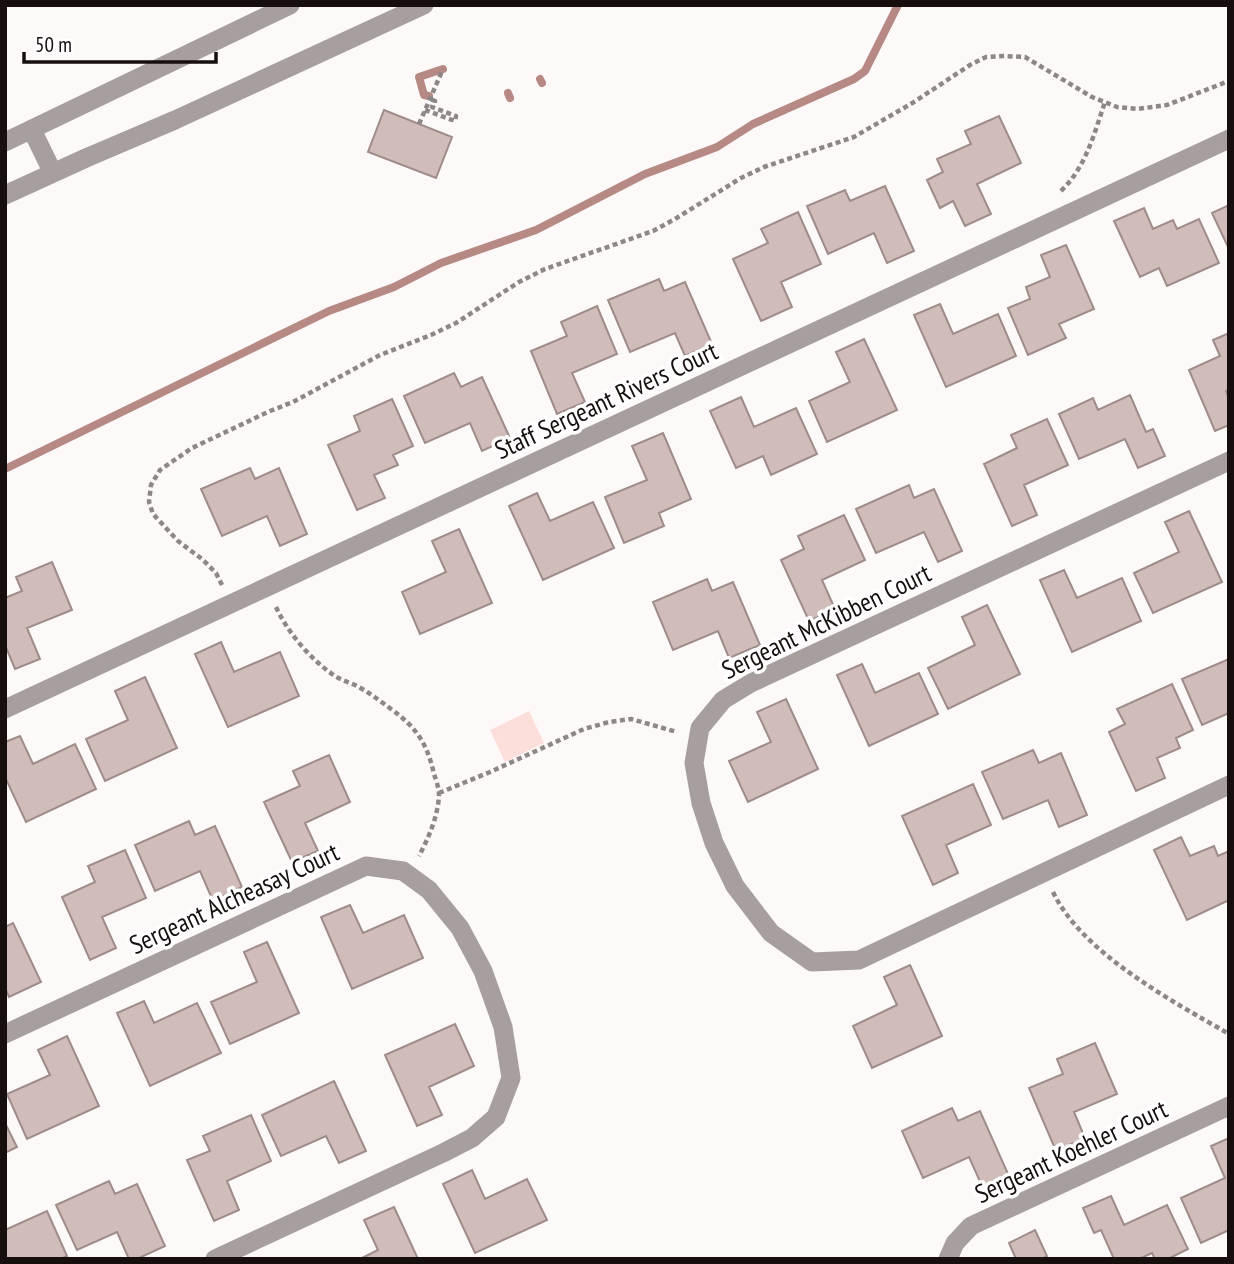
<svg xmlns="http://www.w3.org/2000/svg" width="1234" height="1264" viewBox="0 0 1234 1264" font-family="'PT Sans Narrow',sans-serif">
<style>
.green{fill:#fcdeda}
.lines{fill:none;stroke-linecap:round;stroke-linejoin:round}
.stream{stroke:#b78984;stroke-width:8}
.building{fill:#d0bdba;stroke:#9e8c8a;stroke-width:2}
.path{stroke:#8d8786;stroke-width:4.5;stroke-dasharray:5 3.5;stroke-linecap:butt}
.minor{stroke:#a79f9e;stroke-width:19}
.tertiary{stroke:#a79f9e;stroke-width:19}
.labels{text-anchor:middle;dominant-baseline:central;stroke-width:7;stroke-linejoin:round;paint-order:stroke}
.street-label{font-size:26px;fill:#160f0e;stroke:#fff}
</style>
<rect width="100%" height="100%" fill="#fdf9f8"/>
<!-- green -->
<path class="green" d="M529,711L544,743L505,762L490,730Z"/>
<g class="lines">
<!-- stream -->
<path class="stream" d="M540,79L542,83
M508,93L510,98
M429,96L424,95L419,77L443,69
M5,469L329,311L394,287L441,263L536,230L645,174L717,147L753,124L854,79L865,71L898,5"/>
</g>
<!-- building -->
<path class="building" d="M384,110L452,137L436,178L368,152Z
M999,116L1021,163L977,184L991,214L965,226L953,201L940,208L927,180L943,172L937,159L971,144L965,131Z
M885,186L914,251L887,263L874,233L828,254L807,206L845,190L850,201Z
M1229,205V249L1212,213Z
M1144,208L1153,229L1173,220L1177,229L1199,219L1219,263L1167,286L1159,268L1140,277L1114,221Z
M798,212L821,264L781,282L792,307L761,321L733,259L768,243L761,229Z
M1066,245L1094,309L1059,324L1066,338L1028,355L1008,308L1030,299L1026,287L1050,277L1041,255Z
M659,279L664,291L685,282L712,344L685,356L675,333L630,352L608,300Z
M940,304L953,334L998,314L1016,356L946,387L914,315Z
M597,306L617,354L572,373L585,402L557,414L531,351L567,336L561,322Z
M1229,333V389L1226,391L1229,398V425L1215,431L1189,370L1220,356L1213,340Z
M864,339L897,410L827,442L809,401L850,382L836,352Z
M454,373L461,387L482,377L510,438L482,451L470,423L425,443L404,396Z
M1130,395L1146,432L1153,429L1165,456L1138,468L1125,439L1079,459L1059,414L1093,398L1098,410Z
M741,397L754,427L796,408L817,454L771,475L763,456L736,468L710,411Z
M392,399L413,446L393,455L398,465L374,475L385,498L357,510L328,445L360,431L354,416Z
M1047,419L1068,465L1024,485L1037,515L1012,526L984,464L1017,448L1011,435Z
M663,433L691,499L659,513L664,526L624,543L605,497L647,480L632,446Z
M250,468L255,479L279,468L307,534L280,546L267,516L222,536L201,489Z
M909,485L914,498L934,489L962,551L938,562L924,532L876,553L856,509Z
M537,493L550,521L593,502L614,548L543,580L509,506Z
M1189,511L1222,582L1153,613L1134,573L1179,552L1165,522Z
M844,515L865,560L822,580L835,609L809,621L781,560L804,549L798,536Z
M459,529L492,603L420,634L402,592L446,572L432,541Z
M52,562L72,610L27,628L40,659L15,669L5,645V598L22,591L16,577Z
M1064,570L1077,598L1122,578L1141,621L1072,652L1040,580Z
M707,579L712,591L733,582L760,645L729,658L718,631L673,650L653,602Z
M987,605L1020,674L948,709L928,668L975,645L962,617Z
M221,642L234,672L280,652L299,696L228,727L195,654Z
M1229,659V713L1202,725L1182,679Z
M862,664L875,693L919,673L938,714L869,746L837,675Z
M145,677L177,748L105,781L86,739L128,720L115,691Z
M1172,684L1193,730L1176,738L1180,748L1157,758L1165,778L1136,791L1109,732L1125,724L1117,709Z
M786,699L818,769L748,802L729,761L771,742L757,712Z
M20,736L33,764L75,744L96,789L26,822L5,777V742Z
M1033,750L1039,763L1061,753L1087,815L1059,827L1048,800L1003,819L982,772Z
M329,755L350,802L305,823L318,851L292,862L264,802L300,786L293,771Z
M973,784L991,825L946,845L958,873L933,885L902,816Z
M189,821L195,835L215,826L242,887L213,901L200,871L155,891L135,845Z
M1181,837L1190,856L1214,846L1218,856L1229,851V900L1187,920L1154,850Z
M125,850L146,898L102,917L116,948L90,960L62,897L95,882L88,866Z
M350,905L363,933L404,915L423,958L352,989L321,917Z
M13,923L41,982L9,997L5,988V927Z
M267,942L299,1013L230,1044L211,1002L257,982L244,952Z
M910,965L942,1036L872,1068L853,1026L897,1005L884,977Z
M144,1001L154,1023L197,1003L221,1053L150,1086L117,1013Z
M455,1024L474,1066L429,1087L442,1115L417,1126L385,1055Z
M67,1036L99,1106L27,1139L7,1094L50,1075L38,1050Z
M1095,1043L1117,1094L1074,1112L1085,1138L1056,1151L1029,1088L1063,1074L1057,1059Z
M334,1081L366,1151L339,1163L326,1136L281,1156L262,1115Z
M952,1108L958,1121L980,1111L1008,1174L982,1186L969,1157L923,1178L902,1131Z
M251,1115L271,1161L227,1181L239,1210L214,1221L187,1160L210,1151L203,1136Z
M5,1123L17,1147L5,1153Z
M1229,1138V1230L1201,1243L1181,1198L1225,1178L1211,1146Z
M472,1170L485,1199L527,1179L547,1220L475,1253L443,1184Z
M109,1181L115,1194L137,1184L165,1246L137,1259H129L117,1232L77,1250L56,1205Z
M1111,1196L1124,1225L1167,1205L1188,1249L1168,1259H1155L1152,1253L1139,1259H1114L1101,1230L1094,1233L1083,1208Z
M394,1207L418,1259H360L378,1250L364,1220Z
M47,1211L67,1256L61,1259H5V1230Z
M1035,1230L1047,1256L1042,1259H1016L1009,1243Z"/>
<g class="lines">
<!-- path -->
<path class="path" d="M425,110L455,121L456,116L432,107L435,101L430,99
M419,124L443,69
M1061,191C1086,167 1094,134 1105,102
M222,585L216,573L202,559L178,541L153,514L149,502L151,485L160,470L192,448L270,411L293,402L380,355L431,335L456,323L519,282L545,269L653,231L675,219L741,178L764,167L854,137L914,102L970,65L986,57L1005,56L1025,57L1092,97L1117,107L1137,109L1167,105L1229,81
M276,607C288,633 311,660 335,676C341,680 348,682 355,685C367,691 379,700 391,709C416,727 427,743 434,774C436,780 439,788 439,795C438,816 429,837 419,856
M439,793L490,772L584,729L609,722L631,719L677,732
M1053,892C1082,953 1172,1001 1229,1034"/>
<!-- minor -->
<path class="minor" d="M1229,461L751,683L723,700L700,728L694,763L701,803L714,843L735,886L771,933L812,962L859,960L1229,785
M5,709L1229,139
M5,1034L366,866L403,871L429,890L460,928L483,971L503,1027L511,1078L496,1117L472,1138L443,1153L215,1259
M948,1259L955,1243L971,1226L1229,1106"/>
<!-- tertiary -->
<path class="tertiary" d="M32,130L53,173
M5,142L290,5
M5,195L86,158L175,120L424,5"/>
</g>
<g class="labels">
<!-- street labels -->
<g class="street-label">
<text transform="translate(606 400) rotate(-25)">Staff Sergeant Rivers Court</text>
<text transform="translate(826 621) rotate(-26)">Sergeant McKibben Court</text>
<text transform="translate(234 898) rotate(-25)">Sergeant Alcheasay Court</text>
<text transform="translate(1071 1151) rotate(-25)">Sergeant Koehler Court</text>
</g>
</g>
<!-- border -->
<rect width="1234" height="1264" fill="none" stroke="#160f0e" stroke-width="14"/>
<!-- scale -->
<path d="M24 52v10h192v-10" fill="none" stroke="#160f0e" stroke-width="3.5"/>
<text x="35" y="52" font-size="21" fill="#160f0e" stroke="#ffffff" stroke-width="5" paint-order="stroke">50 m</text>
</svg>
